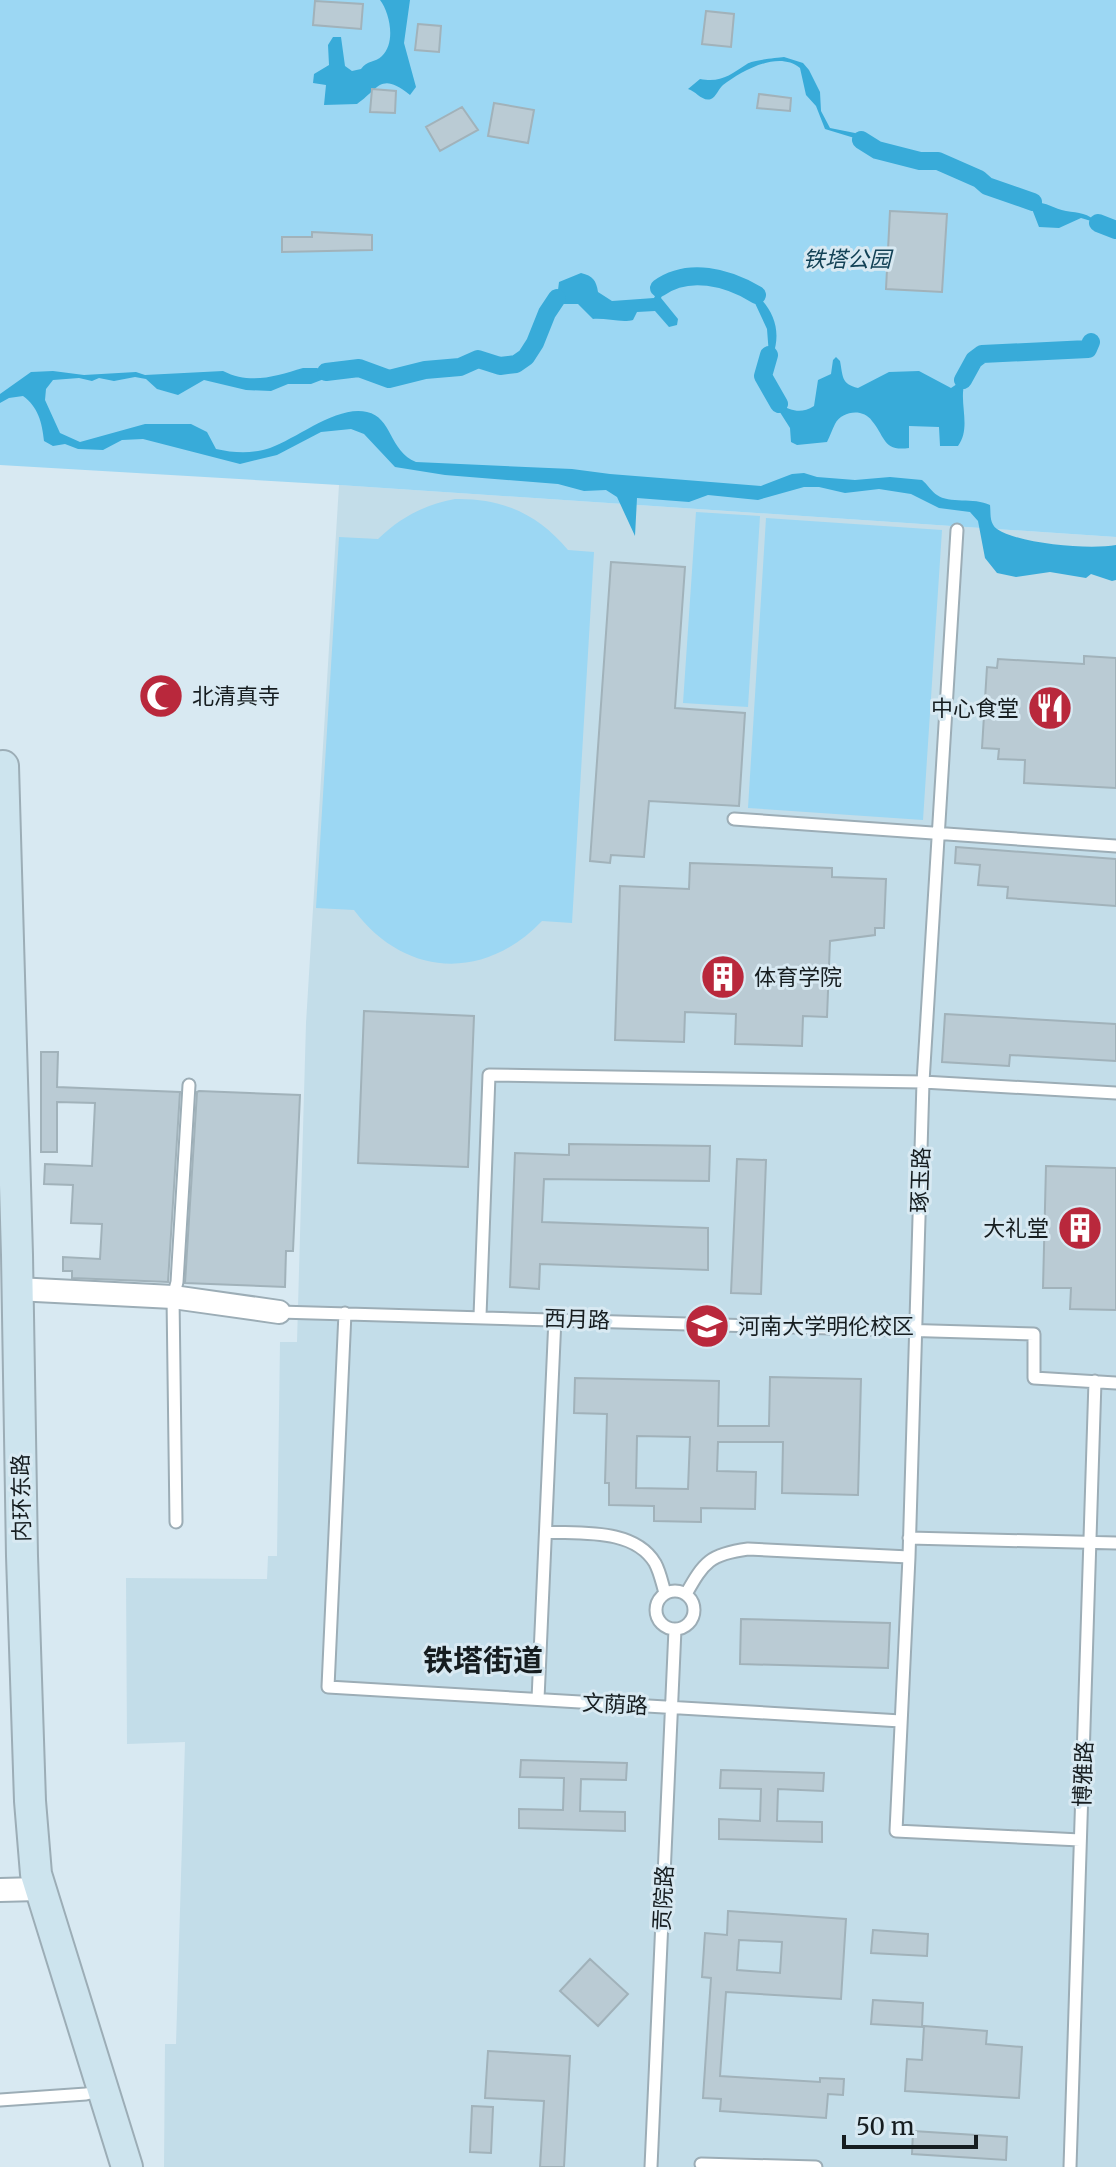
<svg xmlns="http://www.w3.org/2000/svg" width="1116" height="2167" viewBox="0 0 1116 2167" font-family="Merriweather,'Noto Sans SC',serif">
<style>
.built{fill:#c3dde9}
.green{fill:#9cd7f3}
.water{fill:#38abd9}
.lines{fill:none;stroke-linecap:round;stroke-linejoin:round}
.canal{stroke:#38abd9;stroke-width:18}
.building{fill:#bacbd4;stroke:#a1b2ba;stroke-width:2;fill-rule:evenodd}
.lane-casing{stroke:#9cadb6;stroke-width:15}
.street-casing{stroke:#9cadb6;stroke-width:26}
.secondary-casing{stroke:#9cadb6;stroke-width:34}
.lane{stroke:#fff;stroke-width:11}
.street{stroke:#fff;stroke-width:22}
.secondary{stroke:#cde4ee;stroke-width:30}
.labels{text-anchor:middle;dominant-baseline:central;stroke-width:6;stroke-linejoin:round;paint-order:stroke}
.park-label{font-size:22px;font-style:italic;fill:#134256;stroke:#d8e9f2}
.poi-label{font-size:22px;fill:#161d20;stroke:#d8e9f2;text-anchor:start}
.street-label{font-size:22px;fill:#161d20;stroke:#d8e9f2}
.district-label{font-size:30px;font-weight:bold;fill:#161d20;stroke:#d8e9f2}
</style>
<rect width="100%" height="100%" fill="#d8e9f2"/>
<!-- built -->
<path class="built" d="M339,485L1116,537V1168L1046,1167L1043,1287L1071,1288V1309L1116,1310V2167H164L165,2044H176L185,1742L127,1744L126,1578L267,1579L268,1556H277L280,1342H297L306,1023Z"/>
<!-- green -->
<path class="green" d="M0,0H1116V537L339,485L0,465Z
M455,499C502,498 538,514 568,550L594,552L572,923L542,921C484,982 404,977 354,910L316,908L339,537L378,539C401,517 424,505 455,499Z
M696,512L760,516L748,707L683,703Z
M766,518L942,530L923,820L748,808Z"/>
<!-- water -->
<path class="water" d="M380,0H410L404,43L416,87L410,95C380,71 379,89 357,104L324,105L326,85L313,83L314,74L329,65L328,45L333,37H341L345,66L352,71L361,69C367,60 375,63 382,56C396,43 390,13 380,0Z
M784,57L803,63L809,70L820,92L821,111L830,128L855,133L861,140L825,129L816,106L806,95L800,68C778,50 742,71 723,85C719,88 716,97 711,99C702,102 696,91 688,89L700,79C721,83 730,75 747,64C752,60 776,58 784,57Z
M1033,202C1047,202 1054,209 1066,211C1079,213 1088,213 1098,223L1081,218L1059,228L1039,227L1032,209Z
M581,273C593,276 596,280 598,292L612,301L654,298L659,288L664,290L661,298L678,319L677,325L669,327L655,311L637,312L633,320C622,323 606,318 593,319L578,304H561L557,298L559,282Z
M757,295C775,312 781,332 773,355H769L767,329L754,301Z
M836,357L840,361C843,376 841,384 858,388L889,372L919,371L951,388L963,380L965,382C958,402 972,427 958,446H940L939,427L909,426V448C883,452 885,436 872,421C863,408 842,411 835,424C832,430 830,436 827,442L797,445L791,442L790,428L776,406L779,404C792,411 801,414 814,406L818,380L831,374L833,360Z
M303,368H317L326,372L324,379L311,384H288L271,391L246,390L204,380L178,395L157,389L146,379L135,377L114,381L99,378L92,381L79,378L53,380L46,389L45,400L60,433L80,442L145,424H191L207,432L216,449C234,453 252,454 270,448C298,438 337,405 367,412C392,417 389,451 416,462L572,469L610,474L761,486L792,474L804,473L817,477L855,480L890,477L922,480C927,484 932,492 937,495C949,504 974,497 990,505C991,514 989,523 997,529C1019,544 1090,550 1116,545V580L1112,581L1091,574L1086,578L1050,572L1016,577L997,573L985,558L978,521L970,512L939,508L911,494L879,489L845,493L819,487H804L758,500L708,495L689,502L637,498L635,536L617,497L606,490L584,491L558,484L445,475L395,467L364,434L351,429L321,432L277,455L240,464L143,439L122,440L103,450L78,449L65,444L53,446L44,441C42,422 38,407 23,396L9,398L0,403V394L31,372L53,371L84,375L136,372L145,375L223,371C251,385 276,376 303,368Z"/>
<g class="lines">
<!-- canal -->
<path class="canal" d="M861,140L877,150L920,161H938L979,179L987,186L1033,202
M1098,223L1116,230
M659,288C688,267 728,277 757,295
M769,355L763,376L779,404
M326,372L359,368L389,379L425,370L460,367L478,359L500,366L516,364L526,357L535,343L547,313L557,298
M963,380L974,360L982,354L1088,349L1091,342"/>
</g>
<!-- building -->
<path class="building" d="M315,1L363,4L361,29L313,25Z
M706,11L734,14L731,47L702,44Z
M418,24L441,26L439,52L415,50Z
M372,89L396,91L395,113L370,112Z
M759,94L791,98L790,111L757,108Z
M494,103L534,110L528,143L488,136Z
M462,107L478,130L440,151L426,127Z
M890,211L947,214L942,292L886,289Z
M312,232L372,235V250L282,252V237H312Z
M611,562L685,567L675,708L745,713L739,806L649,801L644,857L611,855L610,863L590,861Z
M1084,656L1116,658V788L1024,783L1025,760L998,759L999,749L982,748L987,667L997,668L998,659L1084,664Z
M956,847L1116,859V906L1007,898L1008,887L978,885L980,865L955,863Z
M690,863L832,868V877L886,879L884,928H875V935L830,941L827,1017L803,1016L802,1046L735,1044L736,1014L685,1012L684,1042L615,1040L620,886L689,889Z
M364,1011L474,1016L468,1167L358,1163Z
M945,1014L1116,1024V1061L1010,1055L1009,1066L942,1062Z
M41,1052H58L57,1087L180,1092L168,1282L72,1278V1271H63V1257L100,1259L102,1224L71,1223L73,1185L44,1184L45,1164L92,1166L95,1103L57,1102V1152H41Z
M199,1091L300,1095L293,1251H286L285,1287L185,1283L197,1092Z
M569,1144L710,1146L709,1181L544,1179L542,1222L708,1228V1270L540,1264L539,1289L510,1287L515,1153L569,1155Z
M737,1159L766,1160L761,1294L731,1293Z
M1046,1166L1116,1168V1310L1070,1309L1071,1288H1043Z
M770,1377L861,1379L858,1495L782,1493L783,1442H718L717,1471L756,1472L755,1509L701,1508V1522L654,1521V1506L609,1505V1483H605L607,1414L574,1413L575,1378L719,1381L718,1426H769ZM637,1436L690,1437L688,1489L636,1488Z
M741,1619L890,1623L888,1668L740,1664Z
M521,1760L627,1763L626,1780L581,1779L580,1811L625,1812V1831L519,1828V1809L563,1810L564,1778L520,1777Z
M721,1770L824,1773L823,1791L778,1789L777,1821L822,1822V1842L719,1839V1819L760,1821L761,1789L720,1788Z
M728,1911L846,1919L841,1999L726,1992L720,2076L820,2082V2078L844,2079L843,2095L828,2094L826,2118L720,2111L721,2099L703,2098L711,1978L702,1977L705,1933L727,1935ZM739,1940L782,1942L780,1973L737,1970Z
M873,1930L928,1934L927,1956L871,1953Z
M590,1959L628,1994L598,2026L560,1991Z
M873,2000L923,2003L922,2027L871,2024Z
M924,2026L987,2031L986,2044L1022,2047L1019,2098L905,2091L907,2059L922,2060Z
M488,2051L570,2056L564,2167H540L544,2101L485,2098Z
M472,2106L493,2107L491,2153L470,2152Z
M913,2131L1007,2137L1006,2160L912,2154Z"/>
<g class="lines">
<!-- lane casing -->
<g class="lane-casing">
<path id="lane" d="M957,530L923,1082L909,1557L896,1831L1080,1840
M734,819L1116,846
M279,1312L1034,1334V1378L1116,1383
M345,1313L328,1687L901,1721
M480,1316L489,1075L923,1082L1116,1093
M176,1522L173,1297L177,1282L189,1085
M546,1532C581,1534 634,1528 655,1563C660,1572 662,1583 665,1593
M909,1538L1116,1543
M656 1610a19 19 0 1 1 38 0a19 19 0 1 1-38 0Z
M686,1594C704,1562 710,1554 748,1549L909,1557
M538,1699L555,1318
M0,2100L86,2094L103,2090
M701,2164L816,2167
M651,2167L675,1629
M1070,2167L1095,1381"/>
</g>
<!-- street casing -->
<g class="street-casing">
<path id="street" d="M16,1289L173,1297L279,1312
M0,1890L38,1889"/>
</g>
<!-- secondary casing -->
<g class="secondary-casing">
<path id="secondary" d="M3,766L17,1255L22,1556L30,1801L36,1874L127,2167"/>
</g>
<!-- lane -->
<use href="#lane" class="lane"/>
<!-- street -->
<use href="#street" class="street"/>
<!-- secondary -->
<use href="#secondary" class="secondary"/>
</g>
<!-- icons -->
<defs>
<g id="mosque-disc" transform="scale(2.3)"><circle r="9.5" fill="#b9283c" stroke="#d8e9f2"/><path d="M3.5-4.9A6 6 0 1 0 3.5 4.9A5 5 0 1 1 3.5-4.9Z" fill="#fff"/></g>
<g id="restaurant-disc" transform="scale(2.3)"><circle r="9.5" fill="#b9283c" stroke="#d8e9f2"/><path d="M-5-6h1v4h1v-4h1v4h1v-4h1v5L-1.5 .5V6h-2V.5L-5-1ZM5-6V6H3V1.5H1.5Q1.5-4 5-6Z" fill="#fff"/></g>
<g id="building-disc" transform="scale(2.3)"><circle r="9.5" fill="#b9283c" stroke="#d8e9f2"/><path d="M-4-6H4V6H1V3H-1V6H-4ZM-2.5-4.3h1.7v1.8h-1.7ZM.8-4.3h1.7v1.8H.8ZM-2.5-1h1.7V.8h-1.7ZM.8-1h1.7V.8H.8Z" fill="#fff"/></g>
<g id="university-disc" transform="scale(2.3)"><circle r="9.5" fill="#b9283c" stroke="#d8e9f2"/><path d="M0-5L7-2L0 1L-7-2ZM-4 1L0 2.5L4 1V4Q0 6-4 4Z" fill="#fff"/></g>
</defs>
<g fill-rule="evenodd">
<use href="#mosque-disc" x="161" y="696"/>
<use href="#restaurant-disc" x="1050" y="708"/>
<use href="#building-disc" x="723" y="977"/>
<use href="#building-disc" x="1080" y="1228"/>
<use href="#university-disc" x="707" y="1326"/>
</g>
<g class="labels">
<!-- park labels -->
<g class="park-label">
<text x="847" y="259">铁塔公园</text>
</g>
<!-- poi labels -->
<g class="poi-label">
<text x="192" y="696">北清真寺</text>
<text x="1019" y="708" text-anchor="end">中心食堂</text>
<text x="754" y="977">体育学院</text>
<text x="1049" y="1228" text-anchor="end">大礼堂</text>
<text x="738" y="1326">河南大学明伦校区</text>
</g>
<!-- street labels -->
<g class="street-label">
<text transform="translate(920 1180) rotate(-88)">琢玉路</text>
<text transform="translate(577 1319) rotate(2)">西月路</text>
<text transform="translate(21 1498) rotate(-91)">内环东路</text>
<text transform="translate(615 1704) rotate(3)">文荫路</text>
<text transform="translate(1083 1774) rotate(-88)">博雅路</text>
<text transform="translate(663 1898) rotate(-87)">贡院路</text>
</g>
<!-- district labels -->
<g class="district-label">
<text x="483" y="1660">铁塔街道</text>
</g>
</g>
<!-- scale -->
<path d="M844 2135v12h132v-12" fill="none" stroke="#161d20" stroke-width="4"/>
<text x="856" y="2135" font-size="24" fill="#161d20" stroke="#d8e9f2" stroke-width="6" paint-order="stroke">50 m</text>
</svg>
